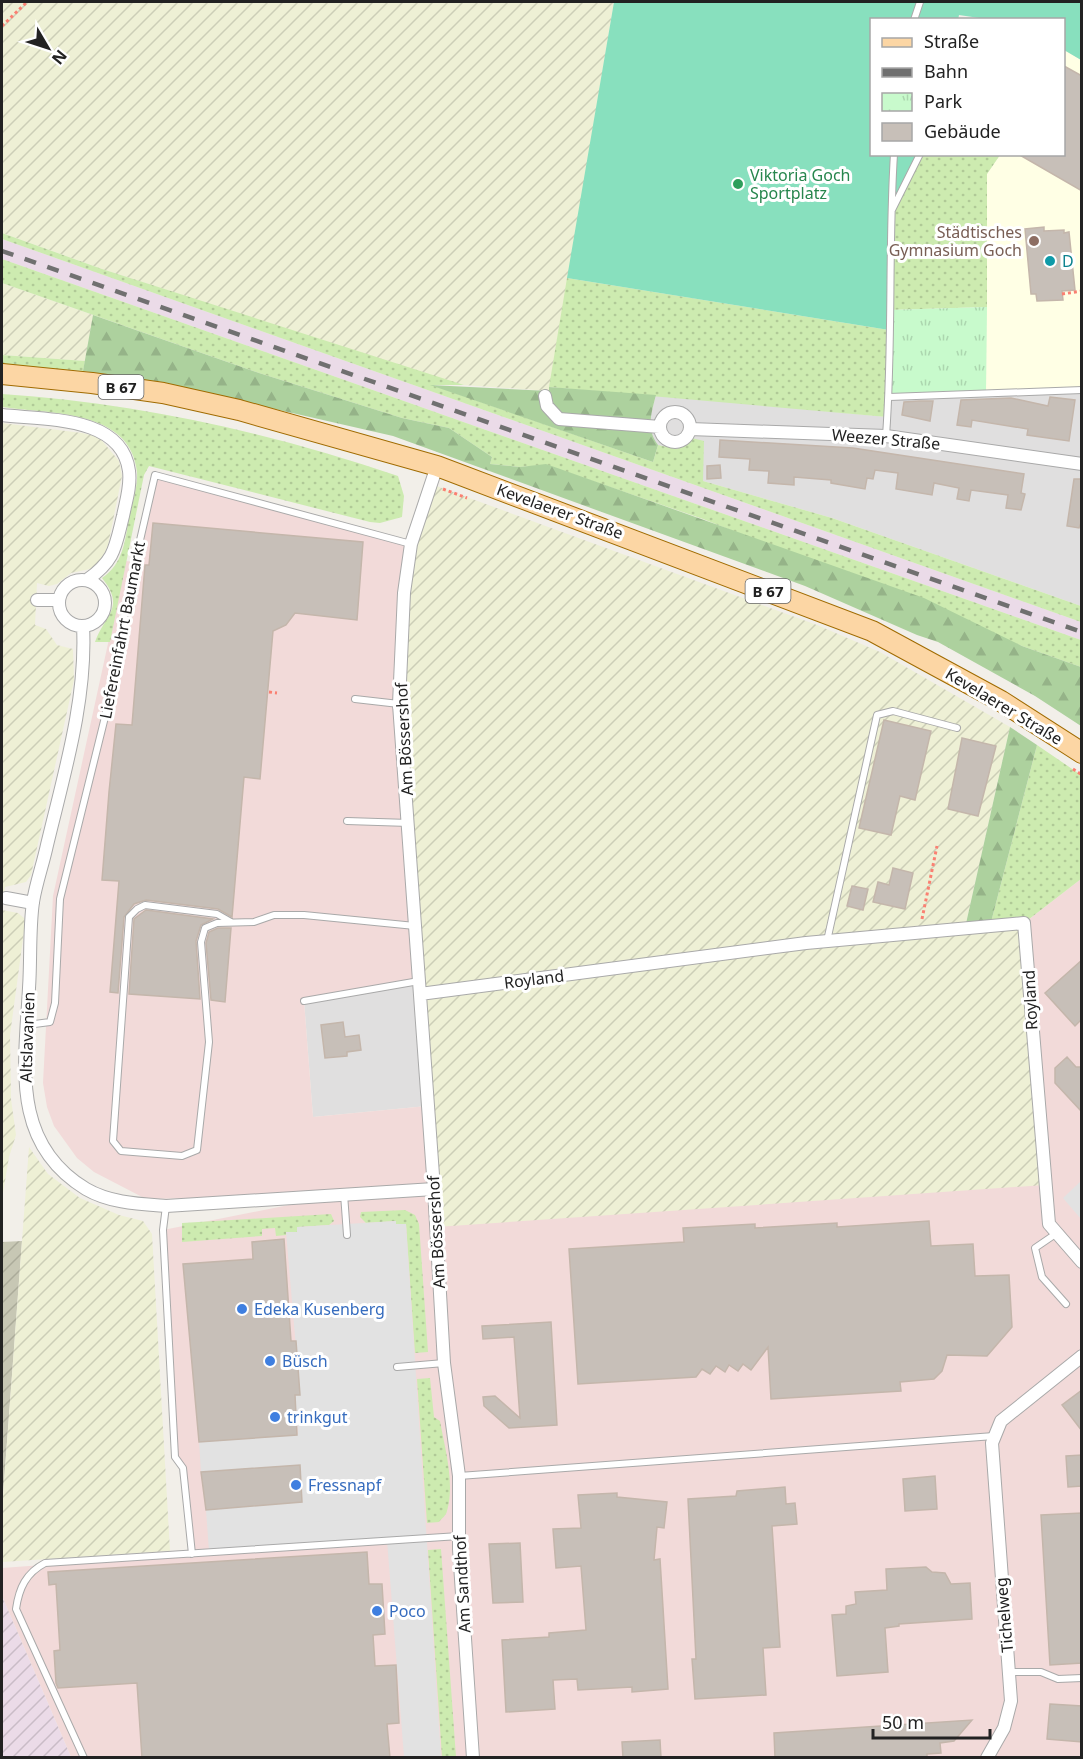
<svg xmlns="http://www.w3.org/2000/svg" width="1083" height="1759" viewBox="0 0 1083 1759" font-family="'Noto Sans',sans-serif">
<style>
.residential{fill:#e0dfdf}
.commercial{fill:#f2dad9}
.industrial{fill:url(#industrial-furrows)}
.education{fill:#ffffe5}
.railway{fill:#ebdbe8}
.construction{fill:url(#construction-furrows)}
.farmland{fill:url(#farmland-furrows)}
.grass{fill:url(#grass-dots)}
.forest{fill:url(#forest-firs)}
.park{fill:url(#park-tufts)}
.pitch{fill:#88e0be}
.parking{fill:#e2e2e2}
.building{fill:#c7bfb8;stroke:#c4b6ab;stroke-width:1.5}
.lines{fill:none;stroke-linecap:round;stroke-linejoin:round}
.lane-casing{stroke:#a9a9a9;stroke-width:8}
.street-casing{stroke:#a9a9a9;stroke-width:14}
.primary-casing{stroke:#a06b00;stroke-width:22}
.path{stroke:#fa8072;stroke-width:3;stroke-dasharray:3 3;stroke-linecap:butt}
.lane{stroke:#fff;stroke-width:6}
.street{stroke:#fff;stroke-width:12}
.primary{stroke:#fcd6a4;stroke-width:20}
.rail{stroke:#707070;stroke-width:4.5;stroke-dasharray:12 12;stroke-linecap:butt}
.leisure-dot{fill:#2e9e5b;stroke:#fff;stroke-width:2}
.education-dot{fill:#8d6e63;stroke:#fff;stroke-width:2}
.culture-dot{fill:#0f9aa8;stroke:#fff;stroke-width:2}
.shop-dot{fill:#3f7fe0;stroke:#fff;stroke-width:2}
.labels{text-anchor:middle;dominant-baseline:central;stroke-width:6;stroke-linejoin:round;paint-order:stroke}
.shield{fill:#fff;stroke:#646464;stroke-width:1.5}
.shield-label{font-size:15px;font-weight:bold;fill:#222}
.leisure-label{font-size:16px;fill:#27864d;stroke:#fff;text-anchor:start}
.education-label{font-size:16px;fill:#785e54;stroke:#fff;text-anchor:end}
.culture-label{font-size:16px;fill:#0d838f;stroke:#fff;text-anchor:start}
.street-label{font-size:16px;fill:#222;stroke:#fff}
.shop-label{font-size:16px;fill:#366cbe;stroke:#fff;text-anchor:start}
</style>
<defs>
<pattern id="industrial-furrows" width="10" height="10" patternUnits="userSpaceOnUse" patternTransform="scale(1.5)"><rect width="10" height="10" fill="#ebdbe8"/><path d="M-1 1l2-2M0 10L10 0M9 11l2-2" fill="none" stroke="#c9bcc7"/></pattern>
<pattern id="construction-furrows" width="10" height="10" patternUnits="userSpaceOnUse" patternTransform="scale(1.5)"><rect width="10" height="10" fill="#c7c7b4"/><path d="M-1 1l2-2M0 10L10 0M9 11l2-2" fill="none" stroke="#abab9a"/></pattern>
<pattern id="farmland-furrows" width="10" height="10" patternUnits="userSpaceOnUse" patternTransform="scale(1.5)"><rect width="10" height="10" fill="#eef0d5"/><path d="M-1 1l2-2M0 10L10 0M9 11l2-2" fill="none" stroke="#ccceb7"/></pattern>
<pattern id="grass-dots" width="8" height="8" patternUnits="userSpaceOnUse" patternTransform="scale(1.5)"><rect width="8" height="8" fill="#cdebb0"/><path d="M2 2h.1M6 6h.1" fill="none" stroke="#b0c997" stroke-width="1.8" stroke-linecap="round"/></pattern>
<pattern id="forest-firs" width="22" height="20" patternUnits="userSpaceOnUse" patternTransform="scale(1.5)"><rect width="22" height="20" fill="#add19e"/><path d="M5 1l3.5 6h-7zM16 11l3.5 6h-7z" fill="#95b388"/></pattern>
<pattern id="park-tufts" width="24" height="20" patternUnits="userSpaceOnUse" patternTransform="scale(1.5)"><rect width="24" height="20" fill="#c8facc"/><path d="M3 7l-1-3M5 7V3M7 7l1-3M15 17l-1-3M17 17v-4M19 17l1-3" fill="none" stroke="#acd6af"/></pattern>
</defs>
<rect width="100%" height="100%" fill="#f2efe9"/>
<!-- residential -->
<path class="residential" d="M1081,390V606L832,518L703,481L686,445L677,449H667L658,445L650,435V418L656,395L887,417L889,397Z
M419,981L427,1106L313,1117L304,1001Z"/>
<!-- commercial -->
<path class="commercial" d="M155,475L411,544L419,981L304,1001L313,1117L427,1106L1024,923L1081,879V1757H71L2,1596V1568L192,1554L183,1468L173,1456L163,1230L339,1195L146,1199L94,1172L77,1158L54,1126L47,1107L43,1083L53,896L126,561L134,562Z"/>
<!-- industrial -->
<path class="industrial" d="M2,1596L71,1757H2Z"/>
<!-- education -->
<path class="education" d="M1064,50L1081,60V390L986,393L987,174L1000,155L1064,154Z"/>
<!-- railway -->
<path class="railway" d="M2,239L1081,622V640L2,259Z"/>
<!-- construction -->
<path class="construction" d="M22,1241L2,1509V1242Z"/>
<!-- farmland -->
<path class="farmland" d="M2,2H614L549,391L464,385L432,376L102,269L2,233Z
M2,283L93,315L85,361L2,355Z
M2,423L82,433L99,437L119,461L122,476L108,545L102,559L90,569L71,573L57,584L49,586L37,583L35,625L46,629L57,645L73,649L74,680L31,875L26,882L5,887L2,910L18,913L24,918L25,924L10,1035L11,1099L16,1135L9,1157L2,1199Z
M431,484L817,625L880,652L1010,727L965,928L1024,923L1045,1185L436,1227L399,704L404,593Z
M29,1147L48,1174L80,1198L119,1215L143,1221L152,1234L170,1551L2,1562V1509Z"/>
<!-- grass -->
<path class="grass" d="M920,155H1000L987,174V307L889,310L890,213Z
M2,233L102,269L464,385H432L653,462L658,445L677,449L692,438L704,441L703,481L832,518L1081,606V622L2,239Z
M2,259L1081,640V667L1022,646L703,519L546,465L520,467L490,464L492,457L449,428L402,418L259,373L2,283Z
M567,278L889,330L887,417L549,387Z
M2,355L85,361L83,371L2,365Z
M2,394C137,403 269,432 398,476L404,496L402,517L380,523L370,522L149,466L144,475L110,642H95C105,614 126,608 102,578C123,564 125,541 129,518C132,504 138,487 137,472C131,409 49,414 2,407Z
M1037,745L1081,775V879L1024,923L990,926Z
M405,1210L415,1215L419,1224L428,1352L415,1353L406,1224L396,1225L395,1221L366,1223L360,1217L361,1212Z
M331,1214L334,1221L329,1225L298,1227V1232H286V1235L276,1236L275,1228L262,1229V1236L182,1242V1223Z
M430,1378L434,1417L440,1421C445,1449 455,1483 447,1511C446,1516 442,1518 439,1522L427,1523L417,1379Z
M441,1549L456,1757H442L428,1550Z"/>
<!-- forest -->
<path class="forest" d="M93,315L259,373L402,418L449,428L492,457L490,464L520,467L546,464L924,598L1022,646L1081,667V726L1035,696L938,642L917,635L805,586L393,436L152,381L83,371Z
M430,385L549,391V387L656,395C651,414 646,429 658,445L653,462Z
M1010,727L1037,745L990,926L965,928Z"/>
<!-- park -->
<path class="park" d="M987,307L986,393L889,397V310Z"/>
<!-- pitch -->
<path class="pitch" d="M614,2H1081V60L1064,50V20L986,19L959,15L958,20H872V154L920,155L890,213L889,330L567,278Z"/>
<!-- parking -->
<path class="parking" d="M1081,1181V1219L1063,1198Z
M396,1221V1224H406L441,1757H404L387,1540L209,1551L206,1510L302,1502L300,1465L201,1472L199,1442L298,1434L295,1395L300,1394L286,1232H297V1227Z"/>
<!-- building -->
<path class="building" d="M1064,66L1082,76V191L1018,154H1064Z
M1044,227V231L1064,230V233L1069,232L1075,290L1062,291L1063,300L1037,301L1036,294H1031L1025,229Z
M1050,397L1075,400L1069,441L1027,435L1028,429L972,420L971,427L957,425L961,400L1011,398L1048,406Z
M919,401H933L930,421L902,415L904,402Z
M720,440L853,448L1024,474L1021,493L1025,494L1021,510L1006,508L1008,495L971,490L969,501L957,499L959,488L934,483L932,495L896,489L898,473L875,470L873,479L867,478L865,489L831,483V480L794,477V485L768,483L769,471L749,470L750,459L719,457Z
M720,465L721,478L707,479V466Z
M1074,479H1082V520L1079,528L1067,526Z
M153,523L363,542L357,620L295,613L286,625L273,631L260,779L244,777L232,917L218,909L146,900L134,904L124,917L118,993L110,992L119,881L102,880L109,792L116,724L132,725L145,565H149Z
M884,720L931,731L915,800L900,796L891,835L859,828Z
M962,738L996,746L978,816L948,809Z
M893,868L913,873L905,909L873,902L878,882L889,885Z
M852,886L868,889L863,910L847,906Z
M146,910L213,919L201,925L196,941L200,999L129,994L134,919Z
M218,928H231L225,1002L211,1000L206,943L209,932Z
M1082,960V1019L1075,1026L1045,993Z
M343,1022L345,1037L359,1035L361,1050L347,1052V1056L325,1058L321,1025Z
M1067,1057L1076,1067H1082V1112L1055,1083V1068Z
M929,1221L931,1246L973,1244L975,1276L1009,1275L1012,1327L987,1356L947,1355L942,1371L934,1379L900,1382L901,1391L771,1399L768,1347L751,1370L743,1364L738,1371L729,1365L725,1372L716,1366L710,1374L702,1369L696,1377L578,1384L569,1249L684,1242L683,1228L755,1224V1228L837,1223V1227Z
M284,1239L291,1341H296L300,1395H295L297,1435L199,1442L183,1264L253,1259L252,1242Z
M551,1322L557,1425L509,1428L484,1406L483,1397L495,1396L520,1418L514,1337L483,1339L482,1326Z
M1082,1390V1431L1062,1405Z
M1082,1455V1486L1068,1487L1066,1456Z
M300,1465L302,1502L206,1510L201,1472Z
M935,1476L937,1509L905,1511L903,1479Z
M785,1487L786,1504L795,1503L797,1524L772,1526L780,1647L763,1648L766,1695L695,1699L692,1659H696L688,1499L736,1496L737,1491Z
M617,1493V1497L667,1502L664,1528L657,1527L654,1560L660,1559L668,1689L632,1692V1687L578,1690L577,1679L553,1680L555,1709L506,1712L502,1640L549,1637V1633L586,1630L581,1566L556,1568L553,1529L581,1528L578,1495Z
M1082,1513V1663L1050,1665L1041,1515Z
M520,1543L523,1602L493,1603L489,1544Z
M367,1552L369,1584H382L385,1634L373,1635L375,1666L396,1665L399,1723L387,1724L390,1758H142L137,1683L58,1688L56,1683L54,1651L60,1650L56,1584L49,1585L48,1572Z
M926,1567L932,1572L945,1573L951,1584L970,1583L972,1619L899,1624V1626L885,1628L888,1672L837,1676L832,1615L846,1614V1606L856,1604L855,1592L887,1590L886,1569Z
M1050,1704L1082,1706V1742L1047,1739Z
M972,1720L954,1741L940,1743L941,1753L927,1754V1758H775L774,1733Z
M660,1740L661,1758H623L622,1742Z"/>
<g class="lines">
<!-- lane casing -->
<g class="lane-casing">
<path id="lane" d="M914,20L920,2
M892,210L920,154
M889,397L1082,390
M886,436C893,342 888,248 894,154
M355,699L399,704
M347,821L409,823
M231,922L217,914L145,905L137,909L129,917L113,1141L121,1151L182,1156L197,1150L209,1042L201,942L205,928L217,923L254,922L274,915H304L415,926
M827,941L877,715L893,711L957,728
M304,1001L419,981
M27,1025L50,1022L55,1003L60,899L105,717L135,562L155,475L411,544
M344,1194L347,1235
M166,1206L163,1230L175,1457L183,1468L192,1554
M1057,1233L1035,1248L1042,1277L1066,1304
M397,1367L444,1363
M459,1476L994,1436
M1009,1672H1041L1058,1679L1082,1678
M84,1758L16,1609C19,1588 26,1573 45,1563L459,1536"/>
</g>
<!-- street casing -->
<g class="street-casing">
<path id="street" d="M545,396L547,406L559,419L660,427
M660 427a15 15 0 1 1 30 0a15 15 0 1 1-30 0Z
M2,415C43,420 122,415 129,471C131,486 126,501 123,516C115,548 115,560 87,580
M690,429L886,436L1082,464
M437,466L411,544L404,593L399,704L434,1189L444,1363L459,1476V1549L473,1758
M59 603a23 23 0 1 1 46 0a23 23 0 1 1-46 0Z
M37,600H59
M83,626C87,699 64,774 47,845C43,864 36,883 33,902C29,930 31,960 29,988C25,1064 10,1143 86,1189C110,1203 139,1204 166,1206L434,1189
M6,898L33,903
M420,994L806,943L1024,923L1049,1224L1082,1262
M987,1758L1004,1728L1011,1701L992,1443L1001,1421L1082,1356"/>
</g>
<!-- primary casing -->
<g class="primary-casing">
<path id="primary" d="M2,374L92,383L163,393L239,410L437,466L872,631L1001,701L1082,753"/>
</g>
<!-- path -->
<path class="path" d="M2,26L27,2
M1062,294L1082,291
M443,489L467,498
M269,692L277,693
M1073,769L1082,775
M922,919L937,846"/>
<!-- lane -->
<use href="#lane" class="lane"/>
<!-- street -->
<use href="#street" class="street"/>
<!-- primary -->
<use href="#primary" class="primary"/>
<!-- rail -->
<path class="rail" d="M2,251L1082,632"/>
</g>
<!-- markers -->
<circle class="leisure-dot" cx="738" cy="184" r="6"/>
<circle class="education-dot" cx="1034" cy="241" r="6"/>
<circle class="culture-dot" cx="1050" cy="261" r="6"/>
<g class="shop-dot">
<circle cx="242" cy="1309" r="6"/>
<circle cx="270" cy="1361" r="6"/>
<circle cx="275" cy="1417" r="6"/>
<circle cx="296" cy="1485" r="6"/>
<circle cx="377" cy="1611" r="6"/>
</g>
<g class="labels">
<!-- shield labels -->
<g class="shield">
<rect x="98.5" y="375" width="45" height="24" rx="4.5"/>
<rect x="745.5" y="579" width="45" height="24" rx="4.5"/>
</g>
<g class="shield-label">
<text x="121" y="387">B 67</text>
<text x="768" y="591">B 67</text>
</g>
<!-- leisure labels -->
<g class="leisure-label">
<text x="750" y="175">Viktoria Goch<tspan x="750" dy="18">Sportplatz</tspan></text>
</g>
<!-- education labels -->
<g class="education-label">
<text x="1022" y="232">Städtisches<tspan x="1022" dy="18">Gymnasium Goch</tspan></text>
</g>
<!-- culture labels -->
<g class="culture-label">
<text x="1062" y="261">D</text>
</g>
<!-- street labels -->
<g class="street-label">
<text transform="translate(886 439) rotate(5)">Weezer Straße</text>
<text transform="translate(560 511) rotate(20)">Kevelaerer Straße</text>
<text transform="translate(122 630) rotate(-79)">Liefereinfahrt Baumarkt</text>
<text transform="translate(1004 706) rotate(31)">Kevelaerer Straße</text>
<text transform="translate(404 739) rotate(-93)">Am Bössershof</text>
<text transform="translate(534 979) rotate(-7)">Royland</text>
<text transform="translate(1030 1000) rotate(-93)">Royland</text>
<text transform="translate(27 1037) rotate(-88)">Altslavanien</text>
<text transform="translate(436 1232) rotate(-93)">Am Bössershof</text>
<text transform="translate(462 1584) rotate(-93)">Am Sandthof</text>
<text transform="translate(1004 1615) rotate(-95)">Tichelweg</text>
</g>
<!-- shop labels -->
<g class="shop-label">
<text x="254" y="1309">Edeka Kusenberg</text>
<text x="282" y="1361">Büsch</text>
<text x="287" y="1417">trinkgut</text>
<text x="308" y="1485">Fressnapf</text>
<text x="389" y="1611">Poco</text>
</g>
</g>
<!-- border -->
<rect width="1083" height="1759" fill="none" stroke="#222222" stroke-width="6"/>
<!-- legend -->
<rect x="870" y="18" width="195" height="138" fill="#ffffff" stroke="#a7a7a7" stroke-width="1.5"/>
<rect x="882" y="38" width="30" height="9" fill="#fcd6a4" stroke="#a7a7a7" stroke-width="1.5"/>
<text x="924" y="48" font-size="18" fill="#222222">Straße</text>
<rect x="882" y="68" width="30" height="9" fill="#707070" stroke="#a7a7a7" stroke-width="1.5"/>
<text x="924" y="78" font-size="18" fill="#222222">Bahn</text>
<rect x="882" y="93" width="30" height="18" fill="url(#park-tufts)" stroke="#a7a7a7" stroke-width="1.5"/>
<text x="924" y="108" font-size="18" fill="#222222">Park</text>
<rect x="882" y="123" width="30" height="18" fill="#c7bfb8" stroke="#a7a7a7" stroke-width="1.5"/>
<text x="924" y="138" font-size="18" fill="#222222">Gebäude</text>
<!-- north arrow -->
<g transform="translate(48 48) rotate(129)" stroke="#ffffff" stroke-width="4.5" paint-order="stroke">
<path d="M0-4.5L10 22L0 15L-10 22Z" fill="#222222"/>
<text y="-9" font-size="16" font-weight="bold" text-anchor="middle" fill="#222222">N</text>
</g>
<!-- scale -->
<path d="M873 1729v9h117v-9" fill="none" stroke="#222222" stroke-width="3"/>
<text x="882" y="1729" font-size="18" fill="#222222" stroke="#ffffff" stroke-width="4.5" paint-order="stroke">50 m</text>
</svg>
